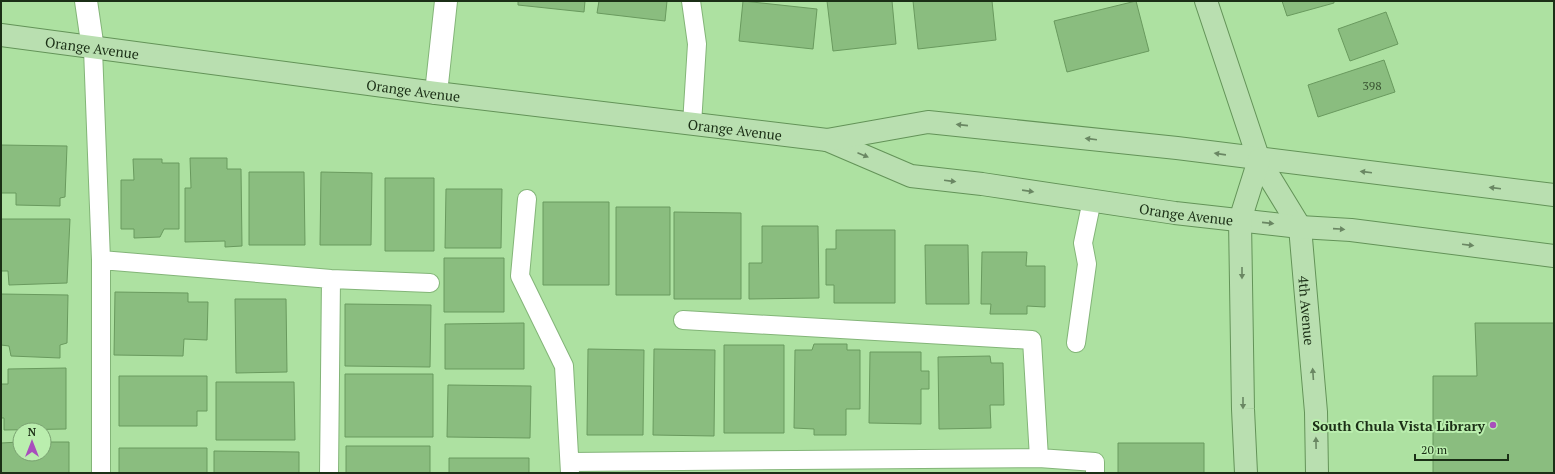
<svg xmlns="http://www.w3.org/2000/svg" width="1555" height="474" viewBox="0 0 1555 474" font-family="'PT Serif',serif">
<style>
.building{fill:#8abd7f;stroke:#699a5e}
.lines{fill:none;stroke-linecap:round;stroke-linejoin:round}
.lane-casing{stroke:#83b578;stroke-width:20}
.street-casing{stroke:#83b578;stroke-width:24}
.primary-casing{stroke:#639358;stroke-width:24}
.lane{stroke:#fff;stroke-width:18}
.street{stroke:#fff;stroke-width:22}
.primary{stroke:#b9dfb0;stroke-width:22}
.oneway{fill:#6a8763}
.poi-dot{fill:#a84fbc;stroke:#baeeae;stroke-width:1.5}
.labels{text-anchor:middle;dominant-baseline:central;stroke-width:4;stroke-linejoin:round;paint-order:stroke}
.number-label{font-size:12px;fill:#375230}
.street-label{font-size:14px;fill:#1b2f16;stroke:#baeeae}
.poi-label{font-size:14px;font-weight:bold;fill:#1b2f16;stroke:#baeeae;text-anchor:end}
</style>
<rect width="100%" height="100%" fill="#ade1a1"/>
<!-- building -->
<path class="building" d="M518,1H585L584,12L518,5Z
M599,1H667L665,21L597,13Z
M743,1L817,9L813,49L739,41Z
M827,1H892L896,44L833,51Z
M913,1H992L996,40L918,49Z
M1136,1L1149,51L1067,72L1054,21Z
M1282,1H1334V3L1287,16Z
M1386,12L1398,44L1350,61L1338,29Z
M1384,60L1395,92L1318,117L1308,85Z
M1,145L67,146L65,197L60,198V206L16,205V193H1Z
M190,158H227V169H241L242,246L225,247V241L185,242V188H191Z
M133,159H162V163H179V229H164L160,237L134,238V229H121V180H134Z
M249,172H304L305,245H249Z
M321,172L372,173L371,245H320Z
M385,178H434V251H385Z
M446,189H502L501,248H445Z
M543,202H609V285H543Z
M616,207H670V295H616Z
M674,212L741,213V299H674Z
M1,219H70L67,283L9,285L8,271H1Z
M762,226H818L819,298L749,299V263H762Z
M836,230H895V303H834V285H826V249H836Z
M925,245H968L969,304H926Z
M982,252H1027L1026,266H1045V307L1027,306V314H990L991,304H981Z
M444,258H504V312H444Z
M115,292L188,293V302H208L207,340L184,339L183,356L114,355Z
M1,294L68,295L67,343L60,345V358L11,356L9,346L1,345Z
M235,299H286L287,372L236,373Z
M345,304L431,305L430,367L345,366Z
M524,323V369H445V324Z
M1475,323H1554V473H1433V376H1477Z
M814,344H847V350H860V409H846V435H814V429L794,428L795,350H812Z
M724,345H784V433H724Z
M588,349L644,350L643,435H587Z
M654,349L715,350L714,436L653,435Z
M870,352H921V371H929V389H921V424L869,423Z
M990,356L991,363H1003L1004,405H990L991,428L939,429L938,357Z
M66,368V429L4,430V418H1V384H8V369Z
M345,374H433V437H345Z
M119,376H207V411H197V426H119Z
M216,382H294L295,440H216Z
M448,385L531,386L530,438L447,437Z
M20,442V454H44V442H69V473H1V443Z
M1118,443H1204V473H1118Z
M346,446H430V473H346Z
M119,448H207V473H119Z
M214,451L299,452V473H214Z
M449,458H529V473H449Z"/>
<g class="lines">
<!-- lane casing -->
<g class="lane-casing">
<path id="lane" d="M691,1L697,44L692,124
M93,49L101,260V473
M527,199L520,276L564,366L570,473
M101,260L331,279L430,283
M683,320L1032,340L1039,458
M1076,343L1087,264L1083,243L1092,200
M570,462L1039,458L1095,462V473
M329,473L331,279"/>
</g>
<!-- street casing -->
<g class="street-casing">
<path id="street" d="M86,1L93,49
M436,93L446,1"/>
</g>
<!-- primary casing -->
<g class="primary-casing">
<g id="primary">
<path id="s1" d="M1206,1L1259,160L1300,227L1316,412L1317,473"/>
<path id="s2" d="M1,35L436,93L827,140L911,176L982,184L1175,213L1300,227L1351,230L1554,256"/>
<path d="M827,140L928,122L1177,148L1554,195"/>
<path d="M1246,473L1243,409L1240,220L1259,160"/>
</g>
</g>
<!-- lane -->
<use href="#lane" class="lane"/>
<!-- street -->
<use href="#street" class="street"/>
<!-- primary -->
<use href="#primary" class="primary"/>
</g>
<!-- one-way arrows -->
<defs><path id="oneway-solid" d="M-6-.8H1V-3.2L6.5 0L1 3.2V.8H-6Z"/></defs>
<g class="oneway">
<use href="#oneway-solid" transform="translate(962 125) rotate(-174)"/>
<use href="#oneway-solid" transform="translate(1091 139) rotate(-173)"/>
<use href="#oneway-solid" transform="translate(1220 154) rotate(-172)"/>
<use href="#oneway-solid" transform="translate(863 155) rotate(23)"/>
<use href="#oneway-solid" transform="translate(1366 172) rotate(-173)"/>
<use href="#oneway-solid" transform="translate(950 181) rotate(7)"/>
<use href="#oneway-solid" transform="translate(1495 188) rotate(-173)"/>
<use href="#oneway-solid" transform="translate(1028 191) rotate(8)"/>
<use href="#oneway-solid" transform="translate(1268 223) rotate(6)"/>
<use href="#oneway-solid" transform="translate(1339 229) rotate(4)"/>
<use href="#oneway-solid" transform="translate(1468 245) rotate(7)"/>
<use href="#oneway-solid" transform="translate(1242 273) rotate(90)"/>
<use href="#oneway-solid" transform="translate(1313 374) rotate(-94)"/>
<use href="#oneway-solid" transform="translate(1243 403) rotate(90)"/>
<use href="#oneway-solid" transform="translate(1316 443) rotate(-91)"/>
</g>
<!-- markers -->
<circle class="poi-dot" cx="1493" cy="425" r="4"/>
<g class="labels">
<!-- number labels -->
<g class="number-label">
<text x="1372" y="85">398</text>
</g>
<!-- street labels -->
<g class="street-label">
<text stroke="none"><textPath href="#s2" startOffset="92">Orange Avenue</textPath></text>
<text stroke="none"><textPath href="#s2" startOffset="416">Orange Avenue</textPath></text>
<text stroke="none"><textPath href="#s2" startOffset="740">Orange Avenue</textPath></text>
<text stroke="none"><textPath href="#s2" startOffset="1202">Orange Avenue</textPath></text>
<text stroke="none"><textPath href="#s1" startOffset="330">4th Avenue</textPath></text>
</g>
<!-- poi labels -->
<g class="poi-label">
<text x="1485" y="425">South Chula Vista Library</text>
</g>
</g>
<!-- border -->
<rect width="1555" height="474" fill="none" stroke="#1b2f16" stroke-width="4"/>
<!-- north arrow -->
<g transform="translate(32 442)"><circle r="19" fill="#baeeae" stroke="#7aa271"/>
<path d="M0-3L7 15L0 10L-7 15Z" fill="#a84fbc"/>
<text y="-6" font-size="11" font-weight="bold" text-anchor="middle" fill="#1b2f16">N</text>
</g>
<!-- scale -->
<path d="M1415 454v6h93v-6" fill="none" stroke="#1b2f16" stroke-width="2"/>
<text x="1421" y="454" font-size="12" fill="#1b2f16" stroke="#baeeae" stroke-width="3" paint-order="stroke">20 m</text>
</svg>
